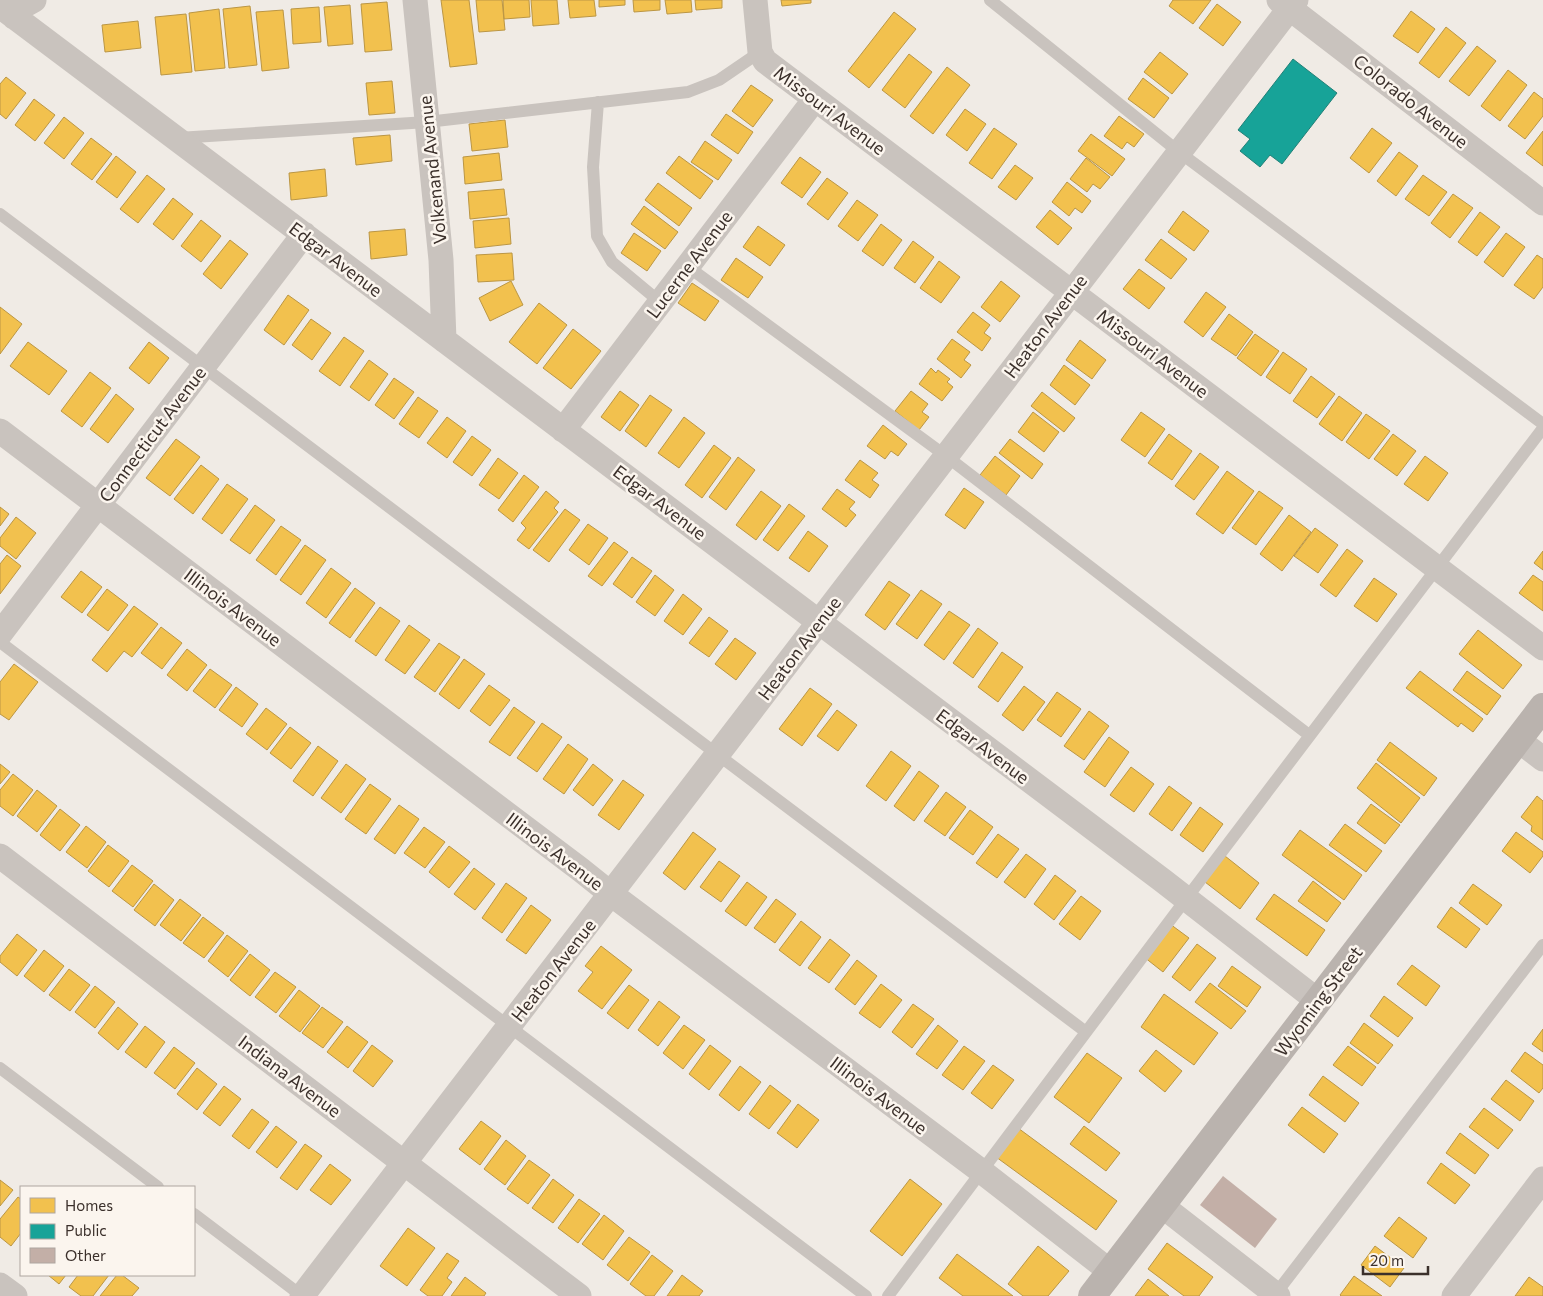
<svg xmlns="http://www.w3.org/2000/svg" width="1543" height="1296" viewBox="0 0 1543 1296" font-family="Commissioner,sans-serif">
<style>
.homes{fill:#f2c14e;stroke:#bb9644}
.public{fill:#17a398;stroke:#228077}
.building{fill:#c3afa7}
.lines{fill:none;stroke-linecap:round;stroke-linejoin:round}
.lane{stroke:#c9c3be;stroke-width:12}
.street{stroke:#c9c3be;stroke-width:25}
.secondary{stroke:#bab3ae;stroke-width:28}
.labels{text-anchor:middle;dominant-baseline:central;stroke-width:5;stroke-linejoin:round;paint-order:stroke}
.street-label{font-size:18px;fill:#3b302b;stroke:#fbf5ee}
</style>
<rect width="100%" height="100%" fill="#f0ebe5"/>
<!-- homes -->
<path class="homes" d="M441,0H469L477,64L450,67Z
M476,0H502L505,30L479,32Z
M503,0H529L530,17L504,19Z
M531,0H557L559,24L533,26Z
M568,0H594L596,16L570,18Z
M599,0H625V5L599,7Z
M633,0H660V10L634,12Z
M665,0H691L692,12L667,14Z
M695,0H722V8L696,10Z
M781,0H811V3L782,6Z
M1173,0H1211L1193,24L1169,6Z
M387,2L392,50L365,52L361,4Z
M1217,4L1241,22L1223,46L1199,28Z
M350,5L353,44L328,46L324,7Z
M250,6L257,65L229,68L223,9Z
M319,7L321,42L293,44L291,9Z
M219,9L225,68L195,71L189,13Z
M283,10L289,68L262,71L256,12Z
M1411,11L1435,29L1418,53L1393,36Z
M894,12L916,29L869,88L848,71Z
M186,14L192,72L161,75L155,17Z
M138,21L141,48L105,52L102,25Z
M1446,27L1466,43L1439,78L1419,63Z
M1477,46L1496,61L1469,96L1449,81Z
M1160,52L1188,74L1172,94L1144,72Z
M909,54L932,72L905,108L882,90Z
M947,67L970,85L933,134L910,116Z
M1508,70L1527,85L1500,121L1481,106Z
M6,77L26,93L6,119L0,114V84Z
M1143,78L1169,98L1154,118L1128,99Z
M392,81L395,113L369,115L366,83Z
M751,85L773,100L753,127L732,111Z
M1534,92L1543,99V116L1525,139L1508,126Z
M34,99L55,115L35,141L15,125Z
M965,109L986,124L967,151L946,135Z
M726,114L753,132L738,154L711,135Z
M1119,116L1144,134L1134,147L1127,142L1122,149L1104,136Z
M64,117L84,133L64,159L44,143Z
M505,120L508,147L472,151L469,124Z
M994,128L1017,144L992,179L969,163Z
M1372,128L1392,143L1369,173L1350,158Z
M1543,131V166L1526,153Z
M1091,134L1125,159L1112,176L1078,151Z
M390,135L392,161L356,165L353,138Z
M91,138L112,154L92,180L71,164Z
M705,141L732,160L718,180L691,162Z
M1399,152L1418,166L1396,196L1377,181Z
M499,153L502,180L465,184L463,157Z
M116,156L136,172L117,198L96,182Z
M679,156L713,181L700,199L666,173Z
M800,157L821,172L802,198L781,183Z
M1086,158L1110,177L1100,189L1093,184L1087,192L1070,179Z
M1015,165L1033,178L1016,200L998,187Z
M325,169L327,196L291,200L289,173Z
M147,175L165,189L138,223L120,209Z
M1423,175L1447,192L1429,216L1405,199Z
M827,178L848,193L828,220L807,204Z
M1067,182L1091,201L1082,213L1075,208L1069,216L1052,202Z
M658,183L692,208L679,226L645,200Z
M504,189L507,215L470,219L468,192Z
M1453,194L1473,208L1450,238L1431,223Z
M173,198L193,214L173,240L153,224Z
M857,200L878,215L858,241L838,226Z
M644,206L678,232L665,249L631,224Z
M1050,210L1072,228L1058,245L1036,227Z
M1183,211L1209,231L1194,251L1168,232Z
M1480,212L1500,227L1477,256L1458,242Z
M509,218L511,244L475,248L473,221Z
M201,220L221,236L201,262L181,246Z
M881,224L902,240L883,266L862,251Z
M758,226L785,245L770,266L743,247Z
M405,229L407,255L371,259L369,232Z
M634,233L661,251L647,271L621,253Z
M1506,233L1525,247L1503,277L1484,262Z
M1161,239L1187,259L1171,279L1145,260Z
M230,240L248,254L221,289L203,274Z
M913,241L934,257L915,283L894,268Z
M512,253L514,280L478,282L476,255Z
M1537,255L1543,259V287L1534,299L1514,285Z
M736,258L763,277L748,298L721,280Z
M939,261L960,277L941,303L920,288Z
M1139,269L1165,288L1149,309L1123,289Z
M511,281L523,305L490,321L479,298Z
M1001,281L1020,296L1000,322L981,307Z
M692,283L719,301L705,321L678,303Z
M1206,292L1226,307L1203,337L1184,322Z
M288,295L309,310L284,345L264,330Z
M539,303L567,325L537,364L509,342Z
M0,307L22,324L0,354Z
M973,312L990,325L984,333L991,338L982,351L957,332Z
M1229,314L1253,332L1236,356L1211,339Z
M311,319L331,333L312,360L292,345Z
M573,329L601,351L571,389L543,368Z
M1255,334L1279,351L1261,376L1237,358Z
M344,337L364,351L340,386L319,371Z
M952,339L970,352L964,360L971,365L961,378L937,359Z
M1080,340L1106,360L1092,379L1066,360Z
M28,342L67,371L49,395L10,366Z
M149,342L169,358L149,384L129,368Z
M1283,352L1307,369L1290,394L1266,377Z
M369,360L388,374L369,401L350,387Z
M1064,365L1090,385L1075,405L1050,385Z
M931,368L936,373L938,370L950,379L947,382L953,387L942,401L919,384Z
M90,372L111,388L82,427L61,411Z
M1311,376L1335,394L1317,418L1293,401Z
M394,378L414,392L394,419L375,405Z
M620,391L639,405L620,431L601,417Z
M911,391L928,404L922,412L929,417L919,430L895,411Z
M1042,392L1075,418L1064,432L1031,406Z
M116,394L134,409L108,443L90,429Z
M650,395L672,410L646,447L625,431Z
M1339,396L1362,413L1342,441L1319,424Z
M418,397L438,411L419,438L399,424Z
M1033,412L1059,432L1044,452L1018,432Z
M1141,412L1165,429L1145,457L1121,440Z
M1366,414L1390,431L1369,459L1346,442Z
M447,417L466,431L447,458L427,443Z
M684,417L705,433L679,468L658,453Z
M883,425L907,444L898,456L891,451L885,459L867,446Z
M1169,434L1192,451L1172,480L1148,463Z
M1393,434L1416,451L1397,476L1374,459Z
M472,436L491,450L472,476L453,462Z
M176,439L200,457L170,496L146,478Z
M1010,439L1043,464L1032,479L999,453Z
M714,445L731,458L702,498L685,485Z
M1200,453L1219,467L1194,500L1175,486Z
M995,456L1020,476L1006,495L980,475Z
M1425,456L1448,473L1428,501L1404,484Z
M738,457L755,470L726,510L709,497Z
M498,458L518,473L499,499L479,485Z
M860,460L878,473L872,480L879,485L870,498L845,480Z
M201,465L219,479L193,514L174,499Z
M1227,471L1254,491L1223,534L1196,514Z
M524,475L539,487L513,522L498,510Z
M227,484L248,499L222,534L202,519Z
M964,488L984,502L965,529L945,515Z
M837,489L855,502L849,509L856,515L846,527L822,509Z
M546,491L559,502L554,508L558,512L529,549L517,540L526,528L521,523Z
M761,491L781,506L756,540L736,525Z
M1259,491L1283,508L1256,545L1232,528Z
M789,504L805,516L778,551L763,540Z
M255,505L275,520L250,554L230,540Z
M0,507L9,514L0,526Z
M565,509L580,520L549,562L533,550Z
M1289,515L1311,532L1282,571L1260,554Z
M16,517L36,533L16,559L0,546V538Z
M588,524L608,538L589,565L569,550Z
M281,526L301,540L276,575L256,560Z
M1315,528L1338,545L1318,573L1294,556Z
M808,531L828,546L809,572L789,558Z
M614,542L628,552L602,586L588,576Z
M305,545L326,560L301,595L280,580Z
M1347,549L1363,561L1336,597L1320,585Z
M1543,551V570L1534,563Z
M7,555L21,566L0,594V564Z
M632,557L652,571L632,598L613,584Z
M331,568L351,583L326,618L306,603Z
M81,571L102,587L82,613L61,597Z
M655,575L674,590L655,616L636,602Z
M1533,575L1543,582V611L1519,593Z
M1374,578L1397,594L1377,622L1354,606Z
M889,581L910,595L885,630L865,615Z
M355,588L375,603L350,638L329,623Z
M107,589L128,605L108,631L87,615Z
M921,590L942,604L917,639L896,624Z
M683,594L702,609L683,635L664,621Z
M134,606L158,624L132,657L124,651L107,672L92,660Z
M380,607L400,621L376,656L355,641Z
M949,611L970,625L944,660L924,645Z
M709,617L728,631L709,657L689,643Z
M409,625L430,640L405,674L385,660Z
M161,627L182,643L162,669L141,653Z
M978,628L998,643L973,678L953,663Z
M1478,630L1522,665L1503,689L1459,654Z
M735,638L756,653L736,680L715,664Z
M439,643L460,657L435,692L414,677Z
M187,649L207,665L187,691L167,675Z
M1002,652L1023,667L998,702L978,687Z
M464,659L485,674L459,709L439,694Z
M14,664L38,682L9,720L0,714V682Z
M210,669L232,685L215,708L193,691Z
M1420,671L1483,719L1473,732L1461,723L1458,727L1406,688Z
M1467,671L1501,696L1487,715L1453,690Z
M489,685L510,700L490,726L470,711Z
M1024,686L1045,702L1023,731L1002,715Z
M236,687L258,704L242,727L219,710Z
M810,688L832,704L802,746L779,729Z
M1057,692L1081,709L1061,737L1037,720Z
M514,707L535,722L510,756L489,742Z
M266,708L287,724L267,750L246,734Z
M837,710L857,725L838,751L817,736Z
M1089,711L1109,726L1084,760L1064,746Z
M542,723L562,737L537,772L517,758Z
M290,727L311,743L291,769L270,753Z
M1109,737L1129,752L1105,787L1084,772Z
M1390,742L1437,778L1424,796L1377,760Z
M568,744L588,759L564,794L543,779Z
M318,746L338,761L313,796L293,781Z
M891,751L911,766L886,801L866,786Z
M1376,763L1420,798L1401,823L1357,788Z
M0,764L10,772L0,784Z
M346,764L366,779L341,813L321,798Z
M593,764L613,780L593,806L573,790Z
M1131,767L1154,784L1134,812L1110,795Z
M919,771L939,786L914,821L894,806Z
M13,774L33,790L13,816L0,806V790Z
M623,780L644,795L619,830L598,815Z
M370,784L391,799L366,834L345,819Z
M1169,786L1192,803L1172,831L1149,814Z
M37,790L57,806L37,832L17,816Z
M946,792L966,807L945,836L924,821Z
M1537,796L1543,801V840L1531,831L1532,826L1521,817Z
M1371,804L1400,825L1385,844L1357,823Z
M399,805L419,819L395,854L374,839Z
M1200,807L1223,824L1203,852L1180,835Z
M60,809L80,825L60,851L40,835Z
M970,810L993,827L973,855L949,838Z
M1345,824L1382,851L1366,872L1329,845Z
M86,826L106,842L87,868L66,852Z
M424,827L445,842L425,868L404,853Z
M1300,830L1362,875L1344,900L1282,855Z
M693,832L716,849L685,890L663,873Z
M1516,832L1543,852V856L1530,873L1502,851Z
M998,834L1019,849L997,878L976,863Z
M108,845L129,861L109,887L88,871Z
M449,846L470,862L449,888L429,872Z
M1026,854L1046,869L1025,898L1004,882Z
M1225,856L1259,883L1240,909L1205,882Z
M719,861L740,876L721,902L700,887Z
M132,865L153,881L133,907L112,891Z
M474,868L495,884L475,910L454,894Z
M1055,875L1076,891L1054,920L1034,904Z
M1313,881L1341,903L1327,922L1298,901Z
M747,882L767,897L746,926L725,911Z
M506,883L527,898L502,933L482,918Z
M154,884L174,900L155,926L134,910Z
M1473,884L1502,905L1487,925L1459,903Z
M1274,894L1325,930L1307,956L1256,919Z
M1081,896L1101,911L1080,940L1059,924Z
M180,899L201,915L181,941L160,925Z
M776,899L796,914L775,943L754,928Z
M531,905L551,920L526,954L506,940Z
M1451,907L1480,929L1466,948L1437,927Z
M203,917L224,933L204,958L183,943Z
M801,921L821,937L800,966L779,950Z
M1170,924L1189,938L1163,972L1144,957Z
M17,934L37,950L17,976L0,962V956Z
M227,935L248,951L228,977L208,961Z
M830,939L850,955L829,983L808,968Z
M1197,944L1216,958L1190,991L1172,977Z
M601,946L632,970L602,1009L578,991L593,972L585,966Z
M44,950L64,966L44,992L24,976Z
M250,954L270,970L250,996L230,980Z
M857,960L877,976L855,1005L835,989Z
M1412,965L1440,986L1426,1006L1397,984Z
M1232,966L1261,987L1247,1007L1218,986Z
M69,969L90,985L70,1011L49,995Z
M275,972L296,987L276,1013L255,997Z
M1210,983L1246,1011L1231,1029L1195,1002Z
M881,984L902,1000L880,1028L859,1013Z
M629,985L649,1000L628,1029L607,1013Z
M95,986L115,1002L95,1028L75,1012Z
M299,990L320,1006L300,1032L279,1016Z
M1164,994L1218,1033L1194,1065L1141,1027Z
M1384,996L1413,1018L1398,1037L1370,1016Z
M659,1001L680,1017L658,1046L638,1030Z
M913,1004L934,1019L912,1048L892,1032Z
M118,1007L138,1024L118,1050L98,1033Z
M322,1007L343,1022L323,1048L302,1033Z
M1364,1023L1393,1045L1378,1064L1350,1043Z
M684,1025L705,1040L683,1069L663,1053Z
M938,1025L958,1041L937,1069L916,1054Z
M145,1026L165,1042L146,1068L125,1052Z
M347,1026L368,1042L348,1068L327,1052Z
M1543,1029V1052L1532,1044Z
M372,1045L393,1061L373,1087L353,1071Z
M710,1045L731,1061L709,1090L689,1074Z
M964,1046L985,1061L963,1090L942,1075Z
M1348,1046L1376,1067L1362,1086L1333,1065Z
M174,1047L195,1063L175,1089L154,1073Z
M1156,1050L1182,1071L1165,1092L1139,1071Z
M1525,1052L1543,1065V1088L1539,1093L1511,1071Z
M1087,1053L1122,1078L1089,1123L1054,1097Z
M993,1065L1014,1080L992,1109L971,1093Z
M740,1066L761,1082L739,1111L719,1095Z
M197,1068L217,1084L197,1110L177,1094Z
M1323,1076L1359,1103L1345,1122L1309,1095Z
M1506,1080L1534,1101L1520,1121L1491,1099Z
M770,1085L791,1101L769,1129L749,1114Z
M224,1086L241,1099L220,1126L203,1113Z
M798,1104L819,1120L797,1148L777,1133Z
M1302,1107L1338,1134L1324,1153L1288,1125Z
M1484,1108L1513,1130L1498,1149L1469,1127Z
M252,1109L269,1122L249,1149L232,1136Z
M481,1121L501,1136L480,1165L459,1149Z
M276,1126L297,1142L277,1168L256,1152Z
M1084,1126L1120,1153L1106,1171L1070,1144Z
M1018,1128L1117,1201L1096,1230L996,1157Z
M1460,1133L1489,1155L1475,1174L1446,1153Z
M506,1140L526,1156L505,1185L484,1169Z
M305,1144L322,1156L297,1190L280,1178Z
M529,1160L550,1175L528,1204L507,1189Z
M1441,1163L1470,1185L1455,1204L1427,1183Z
M330,1164L351,1180L331,1205L310,1190Z
M553,1179L574,1195L553,1223L532,1208Z
M910,1179L942,1204L902,1256L870,1231Z
M0,1180L13,1190L0,1206Z
M18,1197L21,1199V1233L11,1246L0,1237V1219Z
M579,1199L600,1214L578,1243L558,1228Z
M604,1215L624,1231L603,1260L582,1244Z
M1399,1217L1427,1238L1413,1258L1384,1236Z
M408,1228L435,1248L407,1286L380,1266Z
M629,1237L650,1252L628,1281L607,1265Z
M1167,1243L1213,1277L1199,1296H1184L1148,1269Z
M1038,1246L1069,1271L1048,1296H1023L1008,1284Z
M1375,1246L1404,1268L1390,1287L1361,1265Z
M447,1253L459,1261L447,1278L452,1282L442,1296H428L420,1290Z
M957,1254L1013,1296H963L939,1278Z
M652,1255L673,1271L654,1296H646L630,1284Z
M48,1275H66L59,1284Z
M78,1275H109L93,1296H81L69,1287Z
M117,1275H122L139,1288L132,1296H100Z
M682,1275L703,1291L699,1296H667Z
M1354,1276L1382,1296H1341L1340,1295Z
M465,1277L486,1293L484,1296H451Z
M1529,1277L1543,1287V1296H1515Z
M1148,1279L1169,1296H1135Z"/>
<!-- public -->
<path class="public" d="M1293,59L1337,93L1282,164L1270,155L1260,167L1240,151L1250,139L1238,130Z"/>
<!-- building -->
<path class="building" d="M1223,1176L1277,1219L1255,1248L1200,1205Z"/>
<g class="lines">
<!-- lane -->
<path class="lane" d="M990,0L1179,152L1543,424
M598,102L593,167L597,236L612,262L660,302
M178,138L427,122L688,92L719,80L760,52
M0,214L1086,1032
M687,266L946,456L1309,735
M0,642L866,1296
M0,1068L158,1187
M194,1214L302,1296
M888,1296L1186,899L1543,428
M1274,1296L1543,945"/>
<!-- street -->
<path class="street" d="M415,0L441,260L444,340
M755,0L760,52L765,61L1543,648
M1279,0L1543,203
M0,6L1162,880L1318,1001
M14,17L25,5L34,0
M563,430L815,99
M0,431L581,870L611,894L981,1171L1111,1272
M0,634L304,234
M1518,740L1543,759
M0,856L579,1296
M1161,1205L1278,1296
M0,1285L15,1296
M302,1296L1296,0
M1454,1296L1543,1179"/>
<!-- secondary -->
<path class="secondary" d="M1092,1296L1543,707"/>
</g>
<g class="labels">
<!-- street labels -->
<g class="street-label">
<text transform="translate(1411 101) rotate(38)">Colorado Avenue</text>
<text transform="translate(830 110) rotate(37)">Missouri Avenue</text>
<text transform="translate(432 170) rotate(-96)">Volkenand Avenue</text>
<text transform="translate(336 259) rotate(37)">Edgar Avenue</text>
<text transform="translate(689 264) rotate(-53)">Lucerne Avenue</text>
<text transform="translate(1045 326) rotate(-53)">Heaton Avenue</text>
<text transform="translate(1153 353) rotate(37)">Missouri Avenue</text>
<text transform="translate(152 434) rotate(-53)">Connecticut Avenue</text>
<text transform="translate(660 502) rotate(37)">Edgar Avenue</text>
<text transform="translate(233 607) rotate(37)">Illinois Avenue</text>
<text transform="translate(799 648) rotate(-53)">Heaton Avenue</text>
<text transform="translate(983 746) rotate(37)">Edgar Avenue</text>
<text transform="translate(555 851) rotate(37)">Illinois Avenue</text>
<text transform="translate(553 970) rotate(-52)">Heaton Avenue</text>
<text transform="translate(1318 1001) rotate(-53)">Wyoming Street</text>
<text transform="translate(290 1076) rotate(37)">Indiana Avenue</text>
<text transform="translate(879 1095) rotate(37)">Illinois Avenue</text>
</g>
</g>
<!-- legend -->
<rect x="20" y="1186" width="175" height="90" fill="#fbf5ee" stroke="#aea6a0"/>
<rect x="30" y="1198" width="25" height="15" fill="#f2c14e" stroke="#aea6a0"/>
<text x="65" y="1211" font-size="15" fill="#3b302b">Homes</text>
<rect x="30" y="1224" width="25" height="15" fill="#17a398" stroke="#aea6a0"/>
<text x="65" y="1236" font-size="15" fill="#3b302b">Public</text>
<rect x="30" y="1248" width="25" height="15" fill="#c3afa7" stroke="#aea6a0"/>
<text x="65" y="1261" font-size="15" fill="#3b302b">Other</text>
<!-- scale -->
<path d="M1363 1266v8h65v-8" fill="none" stroke="#3b302b" stroke-width="2.5"/>
<text x="1370" y="1266" font-size="15" fill="#3b302b" stroke="#fbf5ee" stroke-width="4" paint-order="stroke">20 m</text>
</svg>
